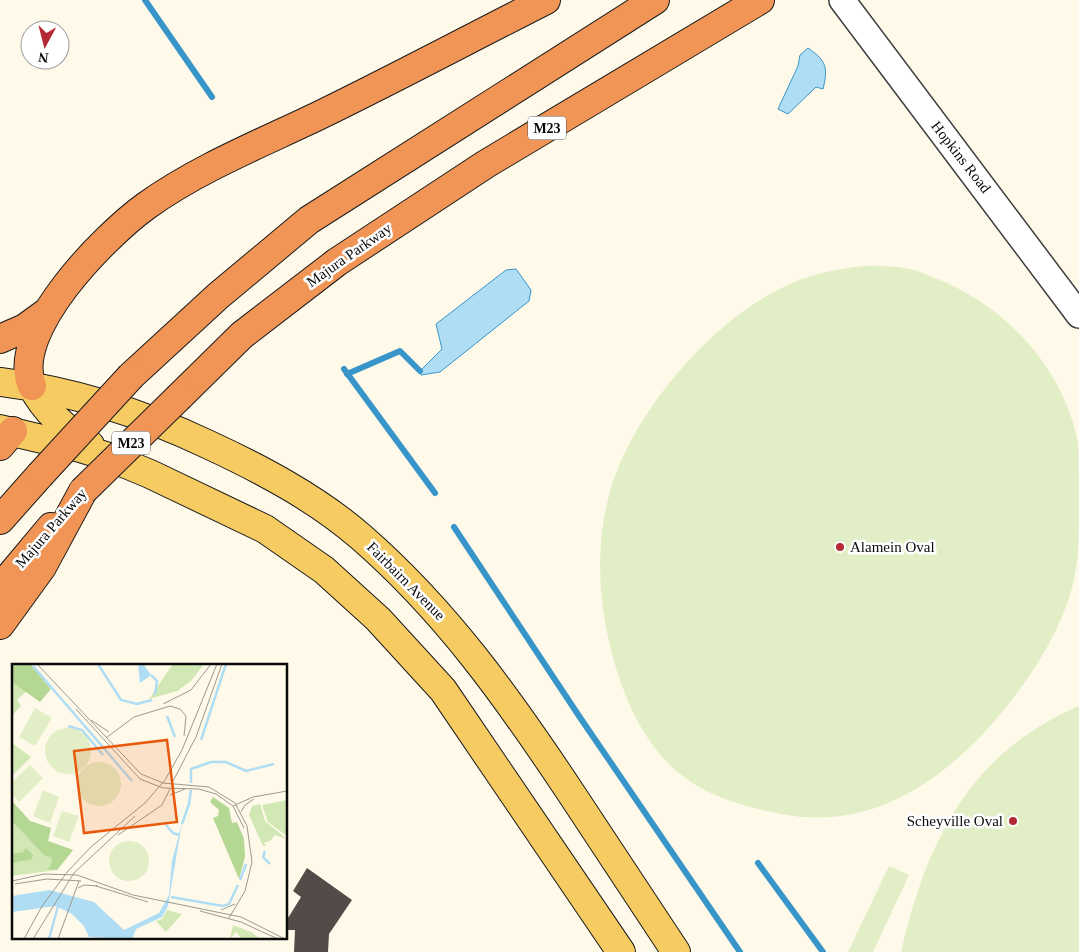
<svg xmlns="http://www.w3.org/2000/svg" width="1079" height="952" viewBox="0 0 1079 952" font-family="'Times New Roman',serif">
<style>
.pitch{fill:#e2eec6}
.water{fill:#afddf4;stroke:#3895c9}
.lines{fill:none;stroke-linecap:round;stroke-linejoin:round}
.stream{stroke:#3895c9;stroke-width:6}
.building{fill:#534b47}
.minor-casing{stroke:#3d3d3d;stroke-width:28}
.primary-casing{stroke:#1b1b1b;stroke-width:30}
.motorway-casing{stroke:#1b1b1b;stroke-width:30}
.minor{stroke:#fff;stroke-width:25}
.primary{stroke:#f5cb62;stroke-width:28}
.motorway{stroke:#f09555;stroke-width:28}
.motorway-bridge-casing{stroke:#1b1b1b;stroke-width:30;stroke-linecap:butt}
.motorway-bridge{stroke:#f09555;stroke-width:28}
.poi-dot{fill:#b52835;stroke:#fff;stroke-width:2}
.labels{text-anchor:middle;dominant-baseline:central;stroke-width:5;stroke-linejoin:round;paint-order:stroke}
.shield{fill:#fff;stroke:#545454;stroke-width:1}
.shield-label{font-size:14px;font-weight:bold;fill:#0a0a0a}
.street-label{font-size:15px;fill:#0a0a0a;stroke:#fff}
.poi-label{font-size:15px;fill:#0a0a0a;stroke:#fff;text-anchor:start}
.inset-river{fill:none;stroke:#afddf4;stroke-width:2.5}
.inset-road{fill:none;stroke:#9c9990;stroke-width:1}
.view{fill:#e8590c;fill-opacity:0.15;stroke:#e8590c;stroke-width:2.5}
.inset-edge{fill:none;stroke:#0a0a0a;stroke-width:2.5}
</style>
<rect width="100%" height="100%" fill="#fef9e9"/>
<!-- pitch -->
<path class="pitch" d="M863,266C877,266 891,266 904,268C914,269 925,274 935,278C1005,305 1064,368 1078,443C1079,463 1079,487 1079,508C1079,536 1079,561 1072,588C1060,630 1037,668 1010,702C955,773 877,833 782,814C749,808 711,798 684,777C646,748 627,705 614,661C599,607 594,547 610,492C633,411 715,316 792,283C815,273 839,269 863,266Z
M1079,706V952H901C927,841 969,753 1079,706Z
M889,866L909,875L873,952H848Z"/>
<!-- water -->
<path class="water" d="M808,48C827,61 828,68 823,89L816,87L788,114L778,109L798,66L800,55Z
M516,269L531,290L529,301L440,372L421,375L420,371L442,349L436,324L506,270Z"/>
<g class="lines">
<!-- stream -->
<path class="stream" d="M145,0L212,97
M344,369L435,493
M347,374L400,351L420,371
M454,527L579,716L740,952
M758,863L823,952"/>
</g>
<!-- building -->
<path class="building" d="M307,868L352,900L329,934L328,952H294L295,930H288V918L301,897L293,891Z"/>
<g class="lines">
<!-- minor casing -->
<g class="minor-casing">
<path id="minor" d="M842,0L1079,315"/>
</g>
<!-- primary casing -->
<g class="primary-casing">
<path id="primary" d="M0,382C73,391 141,413 207,444C261,469 316,498 361,537C446,611 507,697 569,790C605,844 640,898 676,952
M32,386C45,412 66,429 90,445
M0,429L80,448L109,457L150,474L265,529L324,570L378,619L443,690L621,952"/>
</g>
<!-- motorway casing -->
<g class="motorway-casing">
<path id="motorway" d="M0,339L25,328L47,312
M131,376L218,296L309,220L655,0
M32,386C9,331 106,235 146,206C199,168 262,143 320,115C396,78 471,38 546,0
M180,396L242,335L337,262L486,164L760,0
M0,446L13,431
M0,520L40,475
M0,588L51,527
M0,625L42,567L83,491"/>
</g>
<!-- minor -->
<use href="#minor" class="minor"/>
<!-- primary -->
<use href="#primary" class="primary"/>
<!-- motorway -->
<use href="#motorway" class="motorway"/>
<!-- motorway-bridge casing -->
<g class="motorway-bridge-casing">
<path id="motorway-bridge" d="M40,475L131,376
M83,491L180,396"/>
</g>
<!-- motorway-bridge -->
<use href="#motorway-bridge" class="motorway-bridge"/>
</g>
<!-- markers -->
<g class="poi-dot">
<circle cx="840" cy="547" r="5"/>
<circle cx="1013" cy="821" r="5"/>
</g>
<g class="labels">
<!-- shield labels -->
<g class="shield">
<rect x="528" y="116.5" width="38" height="23" rx="4"/>
<rect x="112" y="431.5" width="38" height="23" rx="4"/>
</g>
<g class="shield-label">
<text x="547" y="128">M23</text>
<text x="131" y="443">M23</text>
</g>
<!-- street labels -->
<g class="street-label">
<text transform="translate(961 157) rotate(52)">Hopkins Road</text>
<text transform="translate(349 255) rotate(-35)">Majura Parkway</text>
<text transform="translate(51 528) rotate(-49)">Majura Parkway</text>
<text transform="translate(406 581) rotate(45)">Fairbairn Avenue</text>
</g>
<!-- poi labels -->
<g class="poi-label">
<text x="850" y="547">Alamein Oval</text>
<text x="1003" y="821" text-anchor="end">Scheyville Oval</text>
</g>
</g>
<!-- overview -->
<g transform="translate(12 664)">
<rect width="275" height="275" fill="#fef9e9"/>
<path d="M0,0H19L24,6L15,27L5,36L9,42L0,52ZM161,0H192L179,17L165,27L137,35ZM0,79L19,93L0,112ZM275,136V172L256,158L250,141ZM0,137L18,157L39,164L36,177L61,186L45,206L0,212ZM248,140L253,157L275,175L263,171L258,177L251,179L255,181L251,182L237,151L240,142ZM155,246L170,250L154,268L144,257L150,255ZM221,261L239,268L248,275H230L224,268L218,275Z" fill="#d1e7b4"/>
<path d="M0,0H18L39,25L28,38L0,18ZM201,133L217,144L220,159L225,158L232,175L233,193L227,215L201,154L206,152L207,146L198,138ZM0,137L18,157L39,164L36,177L61,186L45,206L36,205L40,199L39,193L33,192L0,157ZM14,184L21,191L20,195L0,199V190L11,188Z" fill="#b5d794"/>
<path d="M23,44L40,54L23,82L7,73ZM33 87a23 23 0 1 1 46 0a23 23 0 1 1-46 0ZM65 120a22 22 0 1 1 44 0a22 22 0 1 1-44 0ZM18,101L31,114L7,138L0,130V118ZM31,126L47,133L38,159L21,152ZM50,147L67,152L57,178L41,172ZM97 197a20 20 0 1 1 40 0a20 20 0 1 1-40 0Z" fill="#e2eec6"/>
<path d="M126,0L132,1L139,11L128,19ZM170,159L156,242L150,253L124,265L120,275L77,273L72,262L60,250L44,242L0,248V232L38,226L82,238L112,266L147,249L157,231L160,197Z" fill="#afddf4"/>
<path class="inset-river" d="M86,0L109,36L125,40L140,36M21,2L120,117M139,11L145,17L143,31M155,52L163,73M56,62L70,66L91,91M189,76L214,0M179,119V105L199,98H214L234,107L262,100M170,160L177,140L179,126M154,161L161,169L167,171M253,187L251,193L258,200M228,216L234,200M159,233L211,242L217,240L226,221M37,275L46,242"/>
<path class="inset-road" d="M25,0L129,110L151,119L197,123L223,139L235,162L240,198L233,227L217,254M151,40L179,26L199,0M64,45L128,115L151,124L187,125L204,130L221,142L232,164M79,56L97,68M94,74L122,53L158,42L168,45L174,52L172,72M159,121L184,73L210,0M158,131L173,125M221,142L241,133L275,127M229,148L233,141L242,135M106,171L150,141L158,125M0,217L32,210L65,211L121,231L229,253L273,275M3,220L35,215L69,217M84,222L136,238M66,224L72,221L86,222M209,246L223,240M188,247L229,258L266,275M12,275L30,242L56,207L80,182L133,139L153,116L170,86L205,0M21,275L62,209L123,152M46,275L67,217"/>
<path class="view" d="M155,76L165,158L72,169L62,87Z"/>
<rect width="275" height="275" class="inset-edge"/>
</g>
<!-- north arrow -->
<g transform="translate(45 45) rotate(187)"><circle r="24" fill="#ffffff" stroke="#9d9d9d"/>
<path d="M0-4L9 19L0 12L-9 19Z" fill="#b52835"/>
<text y="-8" font-size="14" font-weight="bold" text-anchor="middle" fill="#0a0a0a">N</text>
</g>
</svg>
